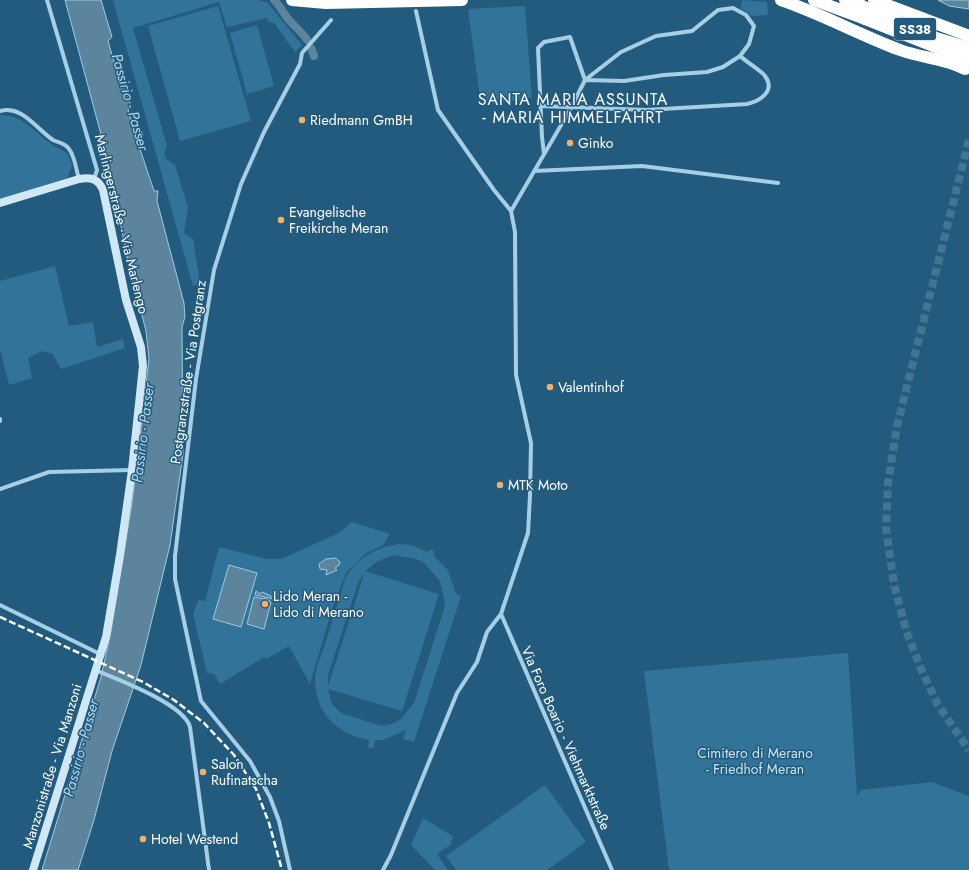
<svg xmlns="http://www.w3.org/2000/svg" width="969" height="870" viewBox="0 0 969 870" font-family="Jost,sans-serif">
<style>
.green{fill:#327499;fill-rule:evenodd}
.water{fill:#5c849d;stroke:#9acce7}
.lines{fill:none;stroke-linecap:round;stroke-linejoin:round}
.canal{stroke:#5c849d;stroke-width:8}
.secondary-tunnel{stroke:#437490;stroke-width:8;stroke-dasharray:8 4;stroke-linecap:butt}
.street{stroke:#a6cfe6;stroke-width:4}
.secondary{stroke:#d0e7f5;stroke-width:8}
.highway{stroke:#fff;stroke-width:12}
.rail{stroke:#fff;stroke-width:2.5;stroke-dasharray:7 3;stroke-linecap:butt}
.highway-bridge{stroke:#fff;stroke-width:12}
.poi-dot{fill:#f2b068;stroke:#225b7d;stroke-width:1.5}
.labels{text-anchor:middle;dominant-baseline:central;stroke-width:3;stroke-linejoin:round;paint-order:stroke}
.shield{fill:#225b7d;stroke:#bdced8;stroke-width:1}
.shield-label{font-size:13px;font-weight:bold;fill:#fff}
.poi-label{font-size:14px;fill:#fff;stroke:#225b7d;text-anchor:start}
.street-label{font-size:14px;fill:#fff;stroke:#225b7d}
.park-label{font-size:14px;fill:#c9e5f5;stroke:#225b7d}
.water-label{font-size:15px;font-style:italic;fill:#b1d8ee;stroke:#225b7d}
.quarter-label{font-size:16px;letter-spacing:1px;fill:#fff;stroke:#225b7d}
</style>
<rect width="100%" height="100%" fill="#225b7d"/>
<!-- green -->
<path class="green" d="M113,0H257L267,2L302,45L295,52L274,23L269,22L267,18L227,27L219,2L133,28L167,146L164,154L165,158L175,165L188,207L184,233L193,239L200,283L193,286Z
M742,0L767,2L768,15L752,16L741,8Z
M218,6L251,121L180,141L148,26Z
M525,6L532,98L481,105L468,9Z
M257,25L274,86L247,94L230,33Z
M0,115C23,115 33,131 50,143C61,152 69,148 72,166L67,178L0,199Z
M55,266L69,326L93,322L97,347L123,339L125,348L61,369L53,354L42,351L28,358L32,378L9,385L0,349V281Z
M352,522L390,534L383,545L365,554L346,573L333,606L310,684L289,646L266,659L264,657L220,684L214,674L207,673L193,614L198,600L205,601L219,547L267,559H281L339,533Z
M399,544L411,545L428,552L430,549L435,552L433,555L448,570L456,594L461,596L414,742L403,739L406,730L383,740H375L374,748H368L369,740C338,735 315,713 315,680C315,668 321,655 325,644C332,622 339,599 346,577C358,557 377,547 399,544ZM394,555L416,559L424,563L440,581L444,598L445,606L414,703L401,719L392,724L381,726L341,713L332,704L328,689L402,711L439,594L365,571L378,561ZM364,573V574L328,687V675L358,583Z
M848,653L857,796L861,790L932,782L969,796V870H669L644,671Z
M545,785L586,842L547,870H456L446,856Z
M423,818L454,837L450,842L452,844L437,854L448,870H435L411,845Z"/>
<!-- water -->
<path class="water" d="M65,0H101L112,37L108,41L121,86L127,88L130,103L128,110L133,125L141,131L143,135L138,143L154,191H158L157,201L184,303L185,317L182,327L183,454L170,545L141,665L112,751L94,820L78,870H42L101,677L111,631L132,503L149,359L146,331L128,262L107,157Z
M938,0H969V9L949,6Z
M336,558L340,562L339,565L335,568L337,570L326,575L327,570L320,569L319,564L326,559Z
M229,565L257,573L241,627L213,619Z
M256,591L260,594L262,592L271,596V599L267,597L266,599L271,602L264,629L247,624L254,597L265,599V597L255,595Z"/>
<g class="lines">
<!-- canal -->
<path class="canal" d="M274,0C281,6 284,15 290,21C296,28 302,32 307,40
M311,48L314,56"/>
<!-- secondary-tunnel -->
<path class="secondary-tunnel" d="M969,140L897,426L888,483L886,529L894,584L906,630L921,669L938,705L969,750"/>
<!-- street -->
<path class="street" d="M47,0L97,170L94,179
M733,8L746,15L754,26L749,44L740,56L723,67L707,72L664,75L624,81L585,80L621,52L656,36L692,31L718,10Z
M416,11L438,110L494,190L511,211
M540,106L646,110L747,104C760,101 776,91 765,76C763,72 745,61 740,56
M0,111C23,105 36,129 53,140C59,143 65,143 69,149C75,156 76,170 79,179
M534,171L642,166L778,183
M0,419V421
M0,489L49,472L132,470
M0,605L100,654
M501,614L612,870
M95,670C117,679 184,704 190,727L209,870
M290,870L279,821L270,797L250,761L201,701L175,579V556L196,379L214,270L241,184L264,132L300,64L302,53L331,20
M383,870L391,855L457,693L477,662L487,632L501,614L528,533L530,495L531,443L516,375L515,232L511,211L571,108L585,80L570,37L544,42L538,48L542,137L544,154"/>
<!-- secondary -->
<path class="secondary" d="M0,203L79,179C90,177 98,178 103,190L126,300L141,347L143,366L132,470L120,555L106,637L33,870"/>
<!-- highway -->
<path class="highway" d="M292,0L326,3L462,0
M781,0C822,14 860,35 900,50C921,58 945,58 965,69
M814,0L865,19
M845,0L862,6
M874,0L969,36"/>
<!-- rail -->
<path class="rail" d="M0,617L143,682L174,700L204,723L234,755L256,789L269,823L282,870"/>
<!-- highway-bridge -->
<path class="highway-bridge" d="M862,6L936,38L969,48
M865,19L933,46L969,58"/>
</g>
<!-- markers -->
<g class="poi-dot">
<circle cx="302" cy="120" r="4"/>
<circle cx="570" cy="143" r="4"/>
<circle cx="281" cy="220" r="4"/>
<circle cx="550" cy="387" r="4"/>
<circle cx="500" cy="485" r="4"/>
<circle cx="265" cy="604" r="4"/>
<circle cx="203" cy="772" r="4"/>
<circle cx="143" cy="839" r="4"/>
</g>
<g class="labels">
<!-- shield labels -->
<rect class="shield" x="894" y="18" width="42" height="22" rx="3"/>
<g class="shield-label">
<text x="915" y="29">SS38</text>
</g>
<!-- poi labels -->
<g class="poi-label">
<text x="310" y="120">Riedmann GmBH</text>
<text x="578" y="143">Ginko</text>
<text x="289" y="212">Evangelische<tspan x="289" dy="16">Freikirche Meran</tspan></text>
<text x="558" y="387">Valentinhof</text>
<text x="508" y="485">MTK Moto</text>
<text x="273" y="596">Lido Meran -<tspan x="273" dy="16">Lido di Merano</tspan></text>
<text x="211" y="764">Salon<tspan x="211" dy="16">Rufinatscha</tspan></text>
<text x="151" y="839">Hotel Westend</text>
</g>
<!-- street labels -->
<g class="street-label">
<text transform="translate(122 224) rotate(76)">Marlingerstraße - Via Marlengo</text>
<text transform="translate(188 372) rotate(-82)">Postgranzstraße - Via Postgranz</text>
<text transform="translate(566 738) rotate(66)">Via Foro Boario - Viehmarktstraße</text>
<text transform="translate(52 766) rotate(-73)">Manzonistraße - Via Manzoni</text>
</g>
<!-- park labels -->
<g class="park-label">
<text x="755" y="753">Cimitero di Merano<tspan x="755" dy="16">- Friedhof Meran</tspan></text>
</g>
<!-- water labels -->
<g class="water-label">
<text transform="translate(130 102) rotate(74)">Passirio - Passer</text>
<text transform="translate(143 433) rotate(-83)">Passirio - Passer</text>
<text transform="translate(81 748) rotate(-75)">Passirio - Passer</text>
</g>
<!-- quarter labels -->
<g class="quarter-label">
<text x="573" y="99">SANTA MARIA ASSUNTA<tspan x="573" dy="18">- MARIA HIMMELFAHRT</tspan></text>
</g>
</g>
</svg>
